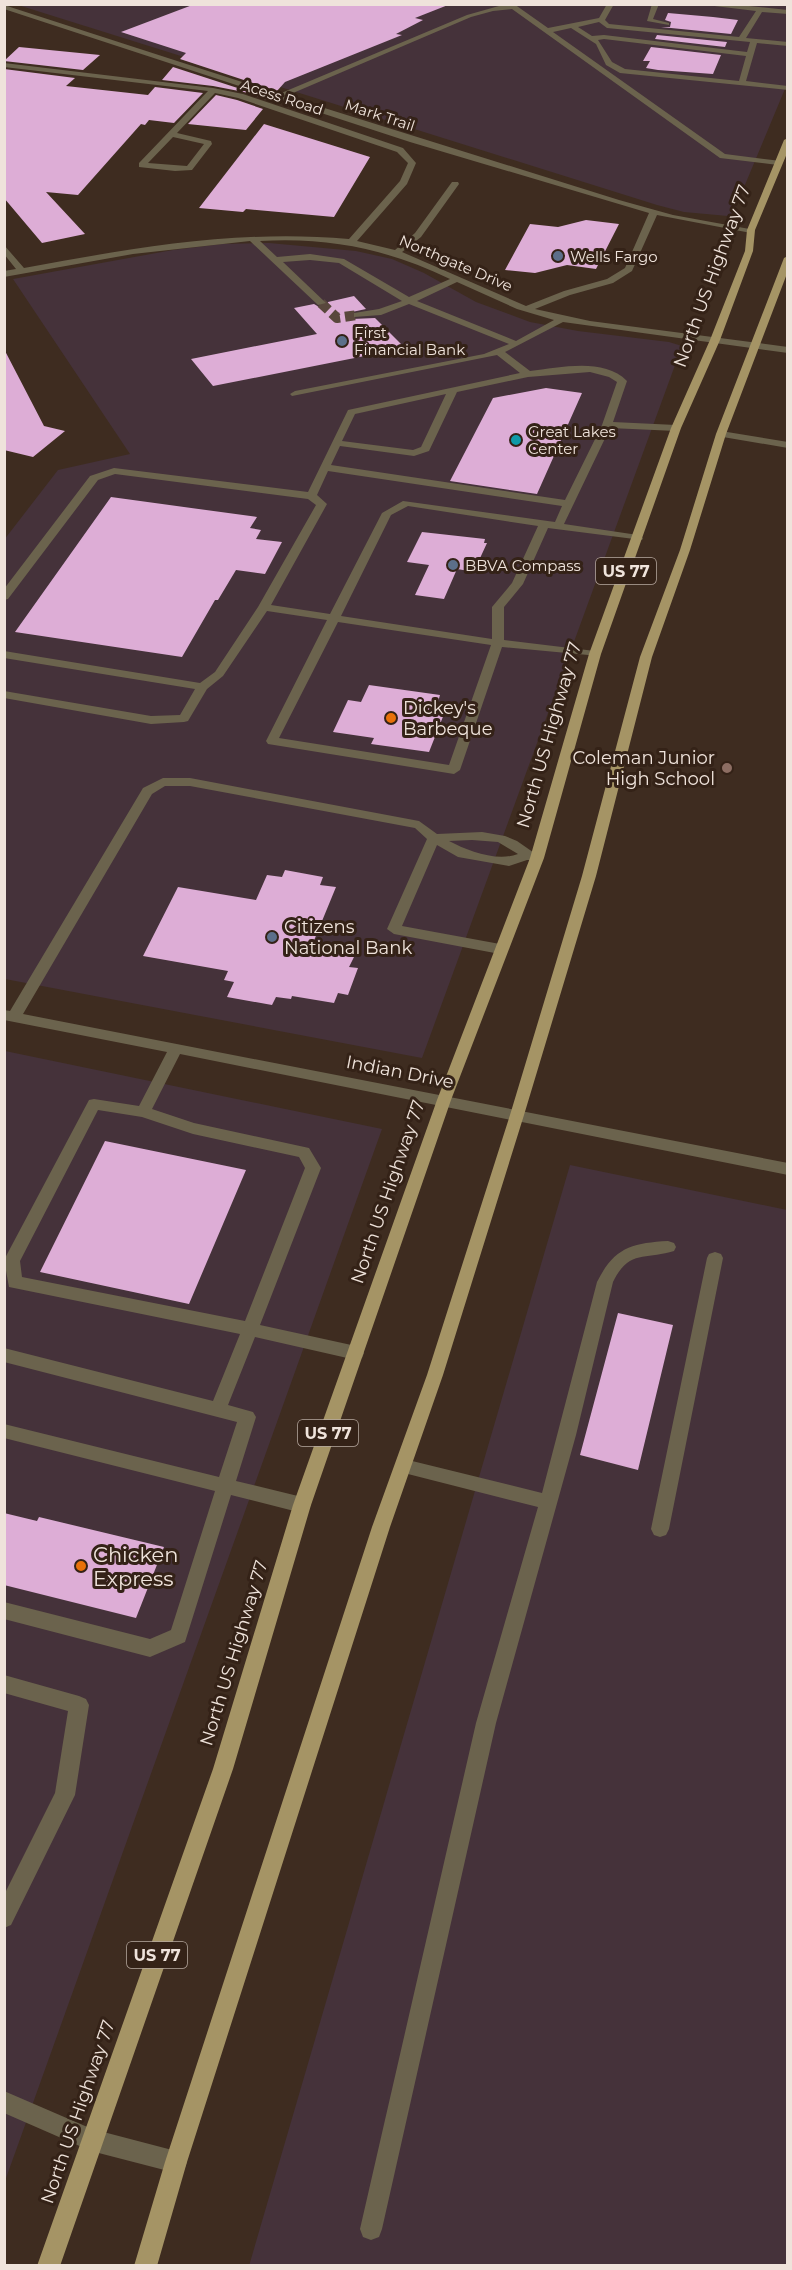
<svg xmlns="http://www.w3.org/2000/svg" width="792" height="2270" viewBox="0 0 792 2270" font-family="Montserrat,sans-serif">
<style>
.commercial{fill:#45323a}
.building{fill:#ddadd6}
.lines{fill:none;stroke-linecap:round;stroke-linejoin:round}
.minor-tunnel{stroke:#59473c;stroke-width:10;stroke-dasharray:10 5;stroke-linecap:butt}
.minor{fill:#6b634d;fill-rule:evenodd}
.major{fill:#a59465;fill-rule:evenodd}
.service-dot{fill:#5c6f8a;stroke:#342217;stroke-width:2}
.culture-dot{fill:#0f9aa8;stroke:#342217;stroke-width:2}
.food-dot{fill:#e8710a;stroke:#342217;stroke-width:2}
.education-dot{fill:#8d6e63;stroke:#342217;stroke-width:2}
.labels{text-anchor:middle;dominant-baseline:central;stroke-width:6;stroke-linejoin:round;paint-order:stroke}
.far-street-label{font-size:15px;fill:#efe3db;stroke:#342217}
.far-poi-label{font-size:15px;fill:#efe3db;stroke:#342217;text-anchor:start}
.shield{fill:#342217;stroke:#b7a9a0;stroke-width:1.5}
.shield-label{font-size:16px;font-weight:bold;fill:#efe3db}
.street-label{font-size:18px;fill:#efe3db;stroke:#342217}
.poi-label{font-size:18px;fill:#efe3db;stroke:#342217;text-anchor:start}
.near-poi-label{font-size:21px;fill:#efe3db;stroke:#342217;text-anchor:start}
</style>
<rect width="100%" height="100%" fill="#3e2c20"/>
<!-- commercial -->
<path class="commercial" d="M18,5H787V84L732,216H728L684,212L657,205Z
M269,243L356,251L392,259L424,273L476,302L530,322L578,331L669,342L682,346L422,1058L5,979L4,540L58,470L130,454L13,279L173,250L222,244Z
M5,1051L382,1129L5,2181Z
M570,1165L787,1210V2265L249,2266Z"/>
<!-- building -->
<path class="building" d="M195,4H448V5L415,18L423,20L396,34L402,35L285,82L277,91L180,59L186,53L121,32Z
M668,13L713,17L738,20L731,34L661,27H670L671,22L665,20Z
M657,35L727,42L725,47L655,39Z
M19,47L100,55L83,70L4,61Z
M651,47L721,55L713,74L658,70L646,68L650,61H643Z
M173,67L271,99L270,101L244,92L213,86L162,80Z
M4,69L75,78L66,86L148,95L155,87L203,93L174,123L149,120L145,125L141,124L78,195L46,192L85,234L42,243L4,198Z
M216,95L237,100L263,109L246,130L188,124Z
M264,124L370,157L334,217L246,209L243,212L199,208Z
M586,220L619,224L596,269L567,265L535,273L505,270L530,224L558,227Z
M354,296L366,309L352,312V319L375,318L405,348L213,386L191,359L317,334L294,308L314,304L319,307L327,305L328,302Z
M4,349L44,426L65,431L33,457L4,450Z
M546,388L582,393L537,494L450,481L493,398Z
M111,497L257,517L250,528L261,530L256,539L282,542L265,574L236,570L218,600H215L182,657L15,632Z
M422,532L485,539L484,543H487L475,569L471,568L469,571L457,569L444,599L415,595L429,565L407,562Z
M369,685L440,695L438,702L448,704L429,752L371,744L374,738L333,732L348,700L361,702Z
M285,870L323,877L320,885L336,887L313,943L321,944L318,951L354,957L349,967L358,968L348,995L338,993L334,1003L292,996L291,999L276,997L272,1005L227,997L234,982L224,980L228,971L143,956L178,887L256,900L267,875L282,877Z
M105,1141L246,1170L189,1304L40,1272Z
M618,1313L673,1325L638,1470L580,1455Z
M4,1513L37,1521L39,1517L164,1547L136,1618L4,1585Z"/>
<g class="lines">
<!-- minor-tunnel -->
<path class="minor-tunnel" d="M321,303L337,318L357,315"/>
<!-- minor -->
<path class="minor" d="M506,4H514L548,28L599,18L607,4H614L605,20L609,24L739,37L756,11L698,4H729L788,10V14L762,12L746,38L788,42V46L757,43L746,81L788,86V90L620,73L606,65L596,44L571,28L553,32L725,154L781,161L782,163L778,165L720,158L512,9L493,11L471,17L286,96L619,200L673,215L755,230L751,233L657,215L632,271L613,283L570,295L535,309L590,321L788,347V353L563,322L505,352L530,371C560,368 603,357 627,381L613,422L676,425L681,428L676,431L610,428L564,524L638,535L643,538L642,540L548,528L523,584L504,607V640L595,651L599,652V656L502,647L460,770L454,774L268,744L266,741L327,620L267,611L223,676L207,689L188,721L184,722L151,724L4,698V691L151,716L180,715L195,689L4,658V651L200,683L215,672L258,607L316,505L308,499L115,474L98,480L8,599L4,600V589L90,476L114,468L308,492L348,410L520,373L497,355L292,396L290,394L295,391L484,354L509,344L409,304L381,315L354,317V313L379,309L402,301L339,263L310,260L283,262L326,303L318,305L250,241L133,254L4,277V271L16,269L4,254V245L24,268C133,248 237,229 349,239L400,181L408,163L397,152L238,98L215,93L177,133L211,141L212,144L192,170L175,171L139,167V163L208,91L4,67V63L213,88L243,94L403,148L416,163L407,184L357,241L395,250L415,233L452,182H458L459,184L421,237L402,252L526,306L564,291L607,279L625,268L649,213L410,142L4,9V5L279,94L467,15ZM599,22L607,28L750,42L747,52L604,35L592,36L578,27ZM604,39L746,56L739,81L625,69L612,62L598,40ZM173,137L204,144L187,166L148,163ZM260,241C329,237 387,249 450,279L409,297L344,259L310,254L277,257ZM457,282L517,309L554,320L516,341L417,301ZM590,372L609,377L617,382L602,425L565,500L331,465L340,446L414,456L429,451L457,392L528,377ZM446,394L421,447L413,450L342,441L355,414ZM328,471L562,506L555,522L403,501L382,513L330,614L271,605L327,504L317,495ZM408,506L538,526L512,583L492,607V639L341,616L391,515ZM338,622L491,645L449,765L279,738Z
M652,4H659L653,19L669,23V25L647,21Z
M721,431L788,442V448L717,436L716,434Z
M163,778H190L419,821L437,834L482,832L505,836L517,841L540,857L538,860H527L509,866L458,857L437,845L402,926L500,944L505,946L507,949L505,952L500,954L394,934L387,929L427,839L415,828L190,786H165L152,794L23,1014L788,1163V1175L180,1054L152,1109L194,1123L309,1148L321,1168L260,1325L356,1346L362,1348L364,1353L362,1358L356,1360L255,1337L228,1405L253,1412L256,1417L236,1481L302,1497L308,1500L311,1505L308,1510L302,1513L231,1495L185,1642L150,1657L4,1619V1602L150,1639L171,1630L215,1491L4,1438V1424L219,1477L237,1422L4,1362V1348L213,1401L240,1334L9,1287L4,1260L89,1100L94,1099L139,1106L167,1052L4,1020V1010L10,1011L143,788ZM472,840L498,842L518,854C497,862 468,851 449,841ZM98,1110L142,1117L193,1134L299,1157L305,1168L245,1321L22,1277L20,1261Z
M668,1241L674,1243L676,1247L674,1251C646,1260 629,1249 613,1282L576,1435L496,1723L382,2229L379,2237L371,2240L363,2237L360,2229L476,1723L538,1507L404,1473L398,1471L395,1466L398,1461L404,1459L542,1493L597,1282C614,1248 631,1243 668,1241Z
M715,1252L721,1254L723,1258L669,1529L666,1535L660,1537L654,1535L651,1529L707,1258L709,1254Z
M4,1675L79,1696L86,1699L89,1705L75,1795L11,1925L4,1928V1895L55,1793L68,1711L4,1693Z
M4,2091L92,2129L176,2151L184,2154L187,2162L184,2170L176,2173L91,2151L4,2113Z"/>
<!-- major -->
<path class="major" d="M788,138V151L755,230L753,251L720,340L681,428L601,654L544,858L451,1100L311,1505L233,1769L60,2266H37L213,1769L293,1505L437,1100L530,858L589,654L671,428L710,340L745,251L747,230L784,140Z
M788,256V271L726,434L690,550L652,657L596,876L524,1115L443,1375L390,1527L187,2162L157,2266H134L165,2162L372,1527L427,1375L510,1115L582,876L640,657L680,550L716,434L784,258Z"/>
</g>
<!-- markers -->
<g class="service-dot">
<circle cx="558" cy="256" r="6"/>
<circle cx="342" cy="341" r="6"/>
<circle cx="453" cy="565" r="6"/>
<circle cx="272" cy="937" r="6"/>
</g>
<circle class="culture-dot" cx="516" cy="440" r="6"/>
<g class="food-dot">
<circle cx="391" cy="718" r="6"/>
<circle cx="81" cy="1566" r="6"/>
</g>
<circle class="education-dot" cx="727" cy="768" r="6"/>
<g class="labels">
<!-- far-street labels -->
<g class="far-street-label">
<text transform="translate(282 97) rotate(18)">Acess Road</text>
<text transform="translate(380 115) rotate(18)">Mark Trail</text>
<text transform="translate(456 263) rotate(23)">Northgate Drive</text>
</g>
<!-- far-poi labels -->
<g class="far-poi-label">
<text x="570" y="256">Wells Fargo</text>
<text x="354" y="332">First<tspan x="354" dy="17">Financial Bank</tspan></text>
<text x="528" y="431">Great Lakes<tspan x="528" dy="17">Center</tspan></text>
<text x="465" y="565">BBVA Compass</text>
</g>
<!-- shield labels -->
<g class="shield">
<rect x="596" y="558" width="60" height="26" rx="4.5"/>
<rect x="298" y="1420" width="60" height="26" rx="4.5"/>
<rect x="127" y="1942" width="60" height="26" rx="4.5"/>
</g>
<g class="shield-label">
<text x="626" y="571">US 77</text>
<text x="328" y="1433">US 77</text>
<text x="157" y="1955">US 77</text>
</g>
<!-- street labels -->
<g class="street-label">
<text transform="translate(712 276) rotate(-70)">North US Highway 77</text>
<text transform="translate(549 735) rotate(-74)">North US Highway 77</text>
<text transform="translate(400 1072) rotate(11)">Indian Drive</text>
<text transform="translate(388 1192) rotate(-71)">North US Highway 77</text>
<text transform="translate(234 1653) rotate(-73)">North US Highway 77</text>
<text transform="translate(78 2112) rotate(-71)">North US Highway 77</text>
</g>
<!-- poi labels -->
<g class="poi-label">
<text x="403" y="708">Dickey's<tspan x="403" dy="21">Barbeque</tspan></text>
<text x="715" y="758" text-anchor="end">Coleman Junior<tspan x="715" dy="21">High School</tspan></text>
<text x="284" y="927">Citizens<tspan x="284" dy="21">National Bank</tspan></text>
</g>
<!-- near-poi labels -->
<g class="near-poi-label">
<text x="93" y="1554">Chicken<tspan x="93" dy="24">Express</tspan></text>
</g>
</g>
<!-- border -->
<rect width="792" height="2270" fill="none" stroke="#efe3db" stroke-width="12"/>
</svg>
